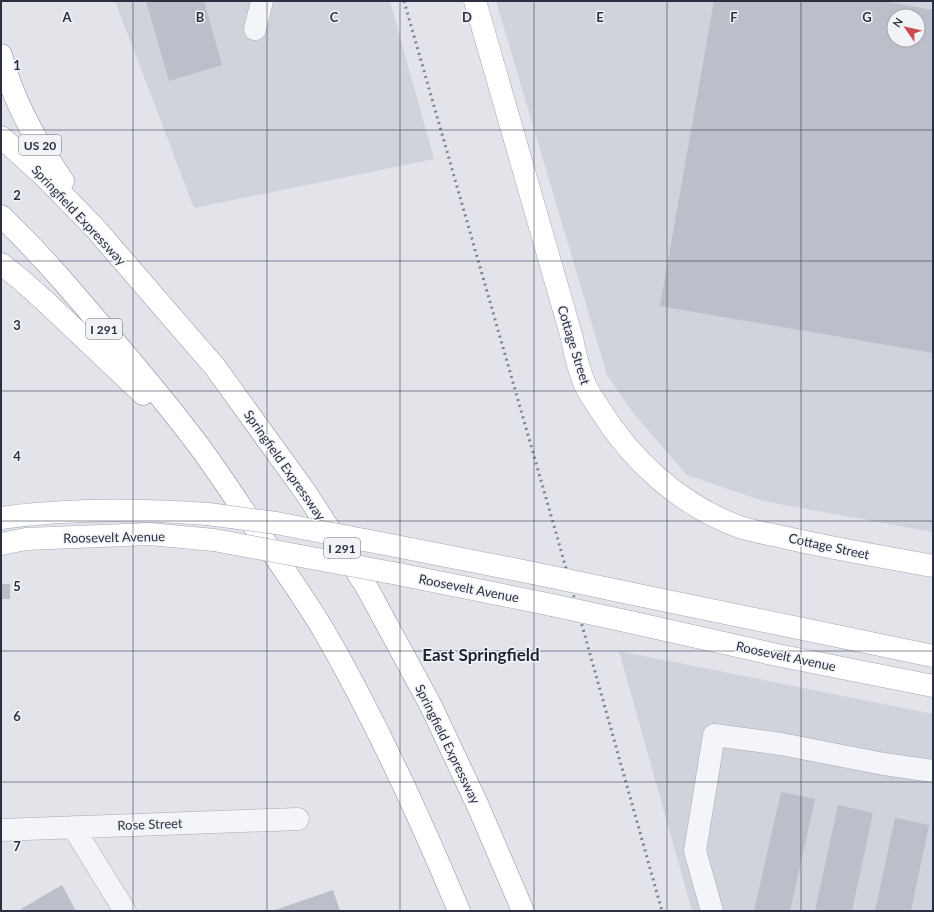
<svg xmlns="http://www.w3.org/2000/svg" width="934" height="912" viewBox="0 0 934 912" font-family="Lato,sans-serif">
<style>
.built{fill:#d0d3dc;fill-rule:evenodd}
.building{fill:#bcbfc9;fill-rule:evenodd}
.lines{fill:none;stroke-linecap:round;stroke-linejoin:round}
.minor-casing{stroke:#a7aab4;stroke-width:23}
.major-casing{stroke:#a1a7b5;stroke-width:23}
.highway-casing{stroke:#8990a0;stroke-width:23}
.minor{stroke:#f4f5f8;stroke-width:22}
.major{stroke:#fff;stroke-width:22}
.highway{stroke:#fff;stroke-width:22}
.rail{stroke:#7b8293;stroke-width:3;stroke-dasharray:2 4;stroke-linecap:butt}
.major-bridge-casing{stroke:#a1a7b5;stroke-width:23;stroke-linecap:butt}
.major-bridge{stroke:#fff;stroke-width:22}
.grid{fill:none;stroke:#2a3041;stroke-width:1;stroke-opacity:0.55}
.labels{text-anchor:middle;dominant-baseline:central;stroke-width:3;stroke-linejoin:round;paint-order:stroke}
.shield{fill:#f1f3f7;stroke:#666a78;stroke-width:1}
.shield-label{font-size:12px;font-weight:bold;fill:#2a3041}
.street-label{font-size:13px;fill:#2a3041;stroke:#f1f3f7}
.district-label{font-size:17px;font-weight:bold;fill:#1c2132;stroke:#f1f3f7}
.grid-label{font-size:13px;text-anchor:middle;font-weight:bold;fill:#2a3041;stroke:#f1f3f7;stroke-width:3;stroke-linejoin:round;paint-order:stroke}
</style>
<rect width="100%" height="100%" fill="#e2e4ea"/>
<!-- built -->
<path class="built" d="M115,1H390L434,159L194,208Z
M496,1H933V532L763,501L687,475L633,413L607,375ZM894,16H918V40H894Z
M619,651L933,714V911H692Z"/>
<!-- building -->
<path class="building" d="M146,1H204L222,65L169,81Z
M714,1H883L933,10V353L660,306ZM894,16H918V40H894Z
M1,584H10V599H1Z
M781,792L815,799L790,911H754Z
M838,805L873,813L852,911H815Z
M895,818L929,825L911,911H875Z
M62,885L76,911H23L21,909Z
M333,890L340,911H272Z"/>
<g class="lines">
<!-- minor casing -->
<g class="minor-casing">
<path id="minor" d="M255,29L262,1
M73,827L125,911
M1,830L298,819
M712,911L695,851L714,735L781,744L884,764L933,771"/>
</g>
<!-- major casing -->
<g class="major-casing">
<path id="major" d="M475,1L572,338C575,355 579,371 586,387C590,395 595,401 599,408C631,460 679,504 737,526C753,532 771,534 787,538C835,549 884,557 933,566
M1,518C70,508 139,509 208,514
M1,544L26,539L150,534L214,540
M411,549L533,573
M398,574L552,605
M619,591L933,656
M630,622L777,655L933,686"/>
</g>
<!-- highway casing -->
<g class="highway-casing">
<path id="highway" d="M1,55C13,101 36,142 63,181
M1,137L44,176L94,227L215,367L306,493L366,586L431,706L478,806L523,911
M1,216C42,255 78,298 114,341C143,375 172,410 199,446C219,473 237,501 256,529C279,562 303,596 324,631C376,721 419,815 459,911
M1,264L19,278L47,303L143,394"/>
</g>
<!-- minor -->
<use href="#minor" class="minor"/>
<!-- major -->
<use href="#major" class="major"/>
<!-- highway -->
<use href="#highway" class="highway"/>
<!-- rail -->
<path class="rail" d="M404,1L562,554L662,911"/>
<!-- major-bridge casing -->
<g class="major-bridge-casing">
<path id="major-bridge" d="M208,514L276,523L411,549
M214,540L398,574
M533,573L619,591
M552,605L630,622"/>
</g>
<!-- major-bridge -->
<use href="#major-bridge" class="major-bridge"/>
</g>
<!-- grid -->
<path class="grid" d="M133,1V911M267,1V911M400,1V911M534,1V911M667,1V911M801,1V911M1,130H933M1,261H933M1,391H933M1,521H933M1,651H933M1,782H933"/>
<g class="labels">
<!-- shield labels -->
<g class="shield">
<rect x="19" y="135" width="42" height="20" rx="3"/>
<rect x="86" y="319" width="36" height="20" rx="3"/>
<rect x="324" y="538" width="36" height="20" rx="3"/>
</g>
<g class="shield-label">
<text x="40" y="145">US 20</text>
<text x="104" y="329">I 291</text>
<text x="342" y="548">I 291</text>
</g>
<!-- street labels -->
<g class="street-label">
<text transform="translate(79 215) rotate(47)">Springfield Expressway</text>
<text transform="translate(574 345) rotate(73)">Cottage Street</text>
<text transform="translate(285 465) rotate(55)">Springfield Expressway</text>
<text transform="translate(114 537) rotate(-1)">Roosevelt Avenue</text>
<text transform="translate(829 546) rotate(12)">Cottage Street</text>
<text transform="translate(469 588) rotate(11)">Roosevelt Avenue</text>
<text transform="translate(786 656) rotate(12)">Roosevelt Avenue</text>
<text transform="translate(448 744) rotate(64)">Springfield Expressway</text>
<text transform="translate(150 824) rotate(-2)">Rose Street</text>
</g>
<!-- district labels -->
<g class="district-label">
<text x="481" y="654">East Springfield</text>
</g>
</g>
<g class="grid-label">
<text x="67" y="22">A</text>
<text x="200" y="22">B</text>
<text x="334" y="22">C</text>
<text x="467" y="22">D</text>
<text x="600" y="22">E</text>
<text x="734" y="22">F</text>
<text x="867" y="22">G</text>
<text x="17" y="70">1</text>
<text x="17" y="200">2</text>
<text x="17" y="330">3</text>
<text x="17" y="461">4</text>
<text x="17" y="591">5</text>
<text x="17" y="721">6</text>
<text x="17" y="851">7</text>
</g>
<!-- border -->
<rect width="934" height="912" fill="none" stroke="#2a3041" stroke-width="4"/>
<!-- north arrow -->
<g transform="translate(906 28) rotate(304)"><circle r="19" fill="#f1f3f7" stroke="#a1a5ae"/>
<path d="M0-3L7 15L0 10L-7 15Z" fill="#cb4b4f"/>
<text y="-6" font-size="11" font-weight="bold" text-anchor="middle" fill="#2a3041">N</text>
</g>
</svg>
